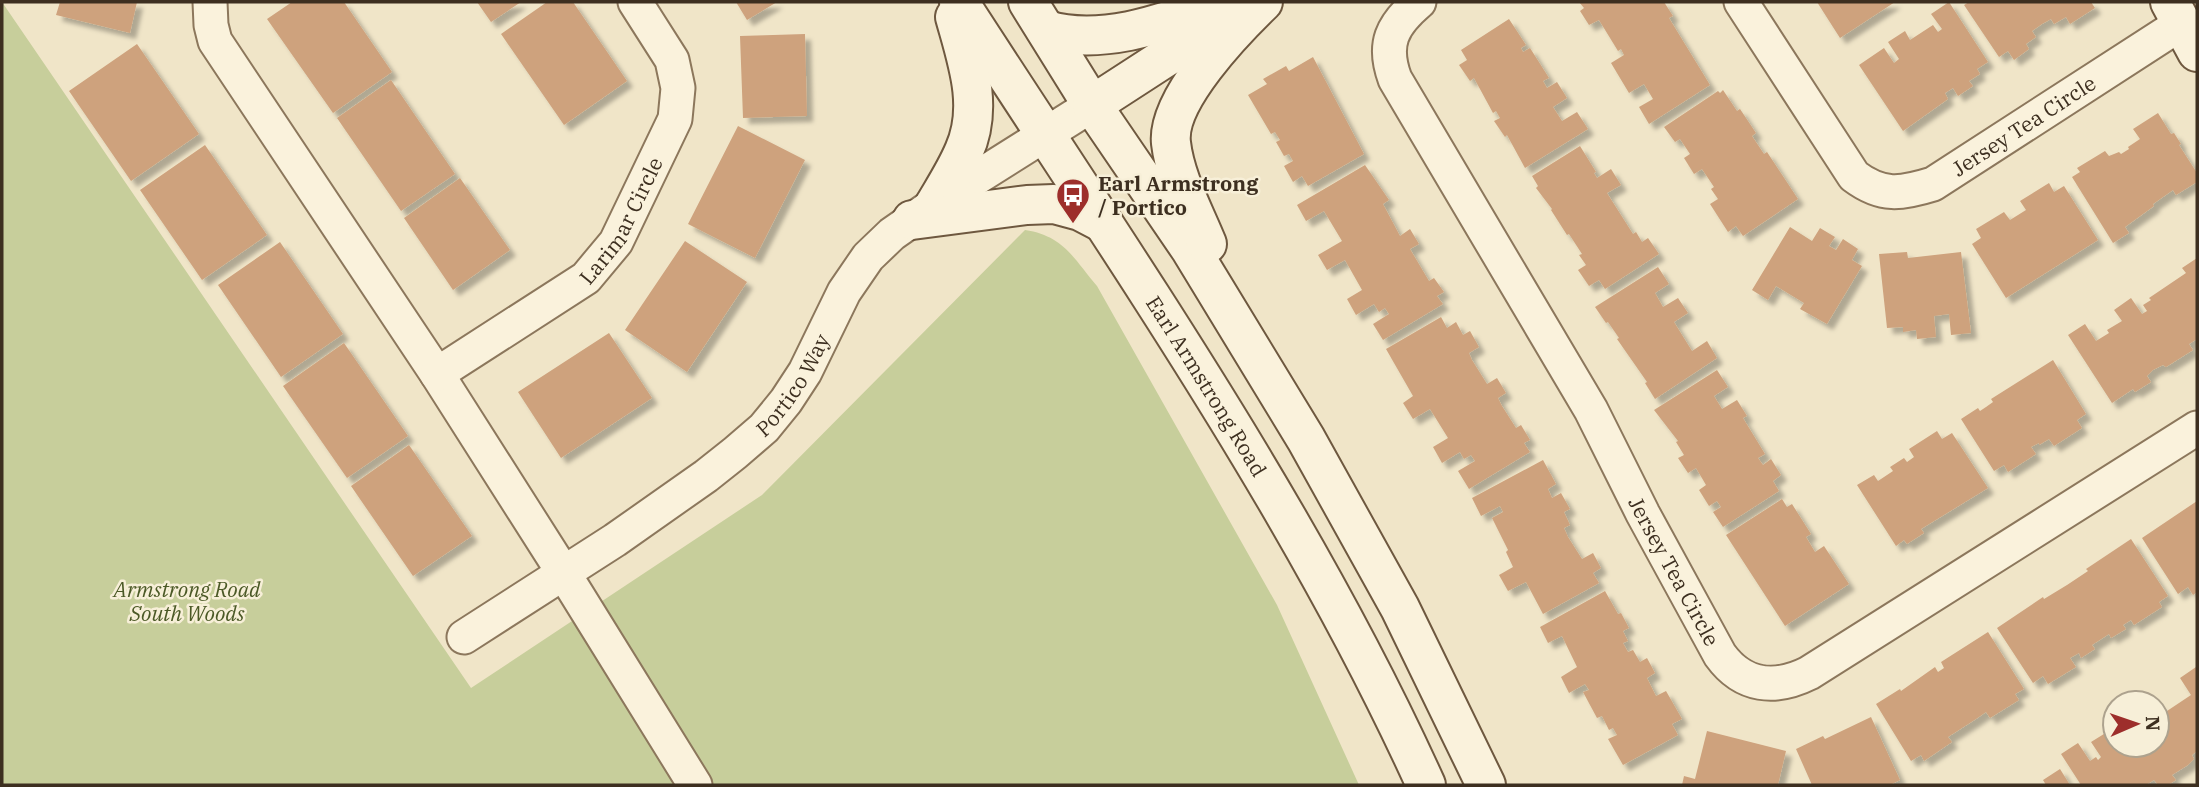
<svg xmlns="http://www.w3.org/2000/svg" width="2199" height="787" viewBox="0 0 2199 787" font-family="'IBM Plex Serif',serif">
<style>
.green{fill:#c7ce9b}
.building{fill:#cea27d;filter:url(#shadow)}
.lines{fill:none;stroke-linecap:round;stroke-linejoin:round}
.street-casing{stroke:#8c775c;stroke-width:37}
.secondary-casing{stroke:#6e583f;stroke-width:42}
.street{stroke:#faf2dc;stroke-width:33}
.secondary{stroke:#faf2dc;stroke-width:38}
.labels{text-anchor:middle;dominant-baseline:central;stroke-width:5;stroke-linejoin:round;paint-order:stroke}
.street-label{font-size:21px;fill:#3d2f20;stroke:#f7efd8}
.poi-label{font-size:21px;font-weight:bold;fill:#3d2f20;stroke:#f7efd8;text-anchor:start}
.park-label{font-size:21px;font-style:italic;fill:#4b5926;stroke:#f7efd8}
</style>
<defs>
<filter id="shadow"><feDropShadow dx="6" dy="6" stdDeviation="2" flood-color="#0004"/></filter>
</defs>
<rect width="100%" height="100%" fill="#f0e5c8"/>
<!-- green -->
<path class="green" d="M2,2L471,688L762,495L1025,230C1064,236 1073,258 1097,286L1277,605L1359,785H2Z"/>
<!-- building -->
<path class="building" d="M60,2H137L130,33L56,15Z
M292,2H344L392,72L333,113L267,19Z
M477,2H521L491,22Z
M547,2H573L627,81L564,125L501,34Z
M736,2H777L747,20Z
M1579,2H1664L1673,16L1669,18L1710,85L1649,124L1639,107L1653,99L1644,84L1629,93L1611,63L1624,55L1621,49L1618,51L1599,20L1589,25L1580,11L1584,8Z
M1817,2H1895L1840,38Z
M1949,2L1988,62L1977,69L1980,74L1969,81L1973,86L1958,96L1953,88L1945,93L1948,99L1903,131L1859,65L1884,48L1894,63L1899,59L1888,42L1905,31L1910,40L1933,25L1938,32L1942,29L1931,14Z
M1969,2H2091L2095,8L2070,24L2066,17L2054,24L2051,19L2042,24L2032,31L2036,37L2026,44L2029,49L2014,60L2008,51L1999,57L1964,5Z
M1509,19L1526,45L1521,48L1523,52L1530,48L1549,78L1543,81L1547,88L1557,82L1567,98L1553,107L1562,121L1577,112L1588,129L1525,168L1507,135L1505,137L1494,121L1500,118L1496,111L1493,113L1474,78L1470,81L1459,65L1467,60L1461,50Z
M805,34L807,116L743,118L740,36Z
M137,44L199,134L131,181L69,91Z
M1313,57L1364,154L1308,186L1302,176L1293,182L1284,166L1293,161L1289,154L1284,156L1276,142L1280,140L1275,132L1271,134L1248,95L1267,84L1263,79L1286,66L1289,71Z
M391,80L455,174L401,211L337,118Z
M1723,90L1737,111L1740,109L1756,133L1752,136L1764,154L1767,152L1798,199L1743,236L1736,226L1728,232L1710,204L1718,199L1711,189L1714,187L1702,169L1694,174L1684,158L1690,154L1680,139L1675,142L1664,127L1718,91L1720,93Z
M2158,113L2171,134L2174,133L2181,144L2179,145L2197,173V182L2176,195L2173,190L2153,204L2154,206L2125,227L2129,233L2113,243L2072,177L2080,172L2077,168L2105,151L2109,156L2119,152L2121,154L2129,149L2128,147L2140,139L2133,129Z
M738,126L805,160L755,258L688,224Z
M205,145L267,235L202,280L140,190Z
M1580,146L1596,172L1594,173L1597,178L1611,169L1621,185L1607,193L1633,234L1636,232L1642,242L1648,238L1659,254L1605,289L1599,280L1589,286L1578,270L1586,265L1579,255L1582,254L1569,234L1567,235L1551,210L1552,209L1536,188L1538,186L1532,176Z
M1365,165L1389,200L1383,204L1400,236L1410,229L1419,244L1410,249L1429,281L1434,278L1444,292L1437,296L1443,304L1383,340L1373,324L1389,314L1385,308L1379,312L1374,304L1356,315L1347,299L1362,290L1345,260L1327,270L1318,255L1342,241L1324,211L1306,221L1297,205Z
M460,178L510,250L453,290L404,218Z
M2049,183L2054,192L2064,186L2098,240L2006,298L1972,244L1981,238L1976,229L2004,212L2010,220L2026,210L2020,201Z
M1790,227L1812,241L1820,228L1835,237L1829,246L1836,250L1843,239L1858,249L1852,260L1862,266L1827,324L1800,309L1804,303L1776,286L1768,300L1752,290Z
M685,241L747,282L687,372L625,330Z
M280,242L343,334L281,377L218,285Z
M1907,252L1908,258L1961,252L1971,333L1951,335L1949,314L1934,316L1936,337L1917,339L1916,330L1903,332V327L1887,328L1879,254Z
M2197,258V339L2189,344L2193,350L2166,367L2163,365L2153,370L2147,376L2151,382L2135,392L2133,389L2112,403L2068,335L2085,324L2096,341L2109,333L2107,330L2122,321L2114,310L2131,298L2142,314L2147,311L2143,305L2151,300L2149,298L2186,273L2182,268Z
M1658,267L1669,284L1655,293L1663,307L1678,298L1688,313L1674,322L1692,351L1707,341L1717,358L1655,399L1645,383L1647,382L1617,339L1619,338L1608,322L1606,323L1595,307Z
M1441,317L1447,328L1456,322L1463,335L1470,331L1479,347L1469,353L1472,360L1487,384L1497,378L1506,393L1498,398L1502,406L1516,428L1521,425L1530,440L1524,443L1530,452L1469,489L1458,471L1475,461L1471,455L1464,459L1460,452L1442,463L1433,447L1448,438L1430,409L1413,419L1403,403L1413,396L1386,349Z
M609,333L652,398L561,458L518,392Z
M344,343L408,436L347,478L283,386Z
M2053,360L2086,414L2077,420L2082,428L2054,446L2049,439L2039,445V443L2031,447L2036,454L2008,472L2004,465L1994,471L1961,419L1978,408L1980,411L1986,407L1993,402L1991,399Z
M1717,370L1728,387L1714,396L1722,409L1737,400L1747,416L1743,418L1765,454L1758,458L1763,465L1771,459L1781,475L1773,481L1779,491L1723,527L1713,512L1721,507L1717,501L1709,506L1699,490L1706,485L1696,468L1688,473L1678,458L1684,455L1676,442L1678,441L1654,410Z
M1937,431L1942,439L1952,433L1988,488L1921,529L1924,533L1907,544L1904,540L1896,546L1857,485L1874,475L1878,481L1893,471L1890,467L1904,458L1907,462L1914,457L1909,449Z
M409,445L472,536L413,576L351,486Z
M1543,460L1556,484L1548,489L1552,498L1561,493L1570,509L1564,512L1570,525L1564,528L1568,537L1582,559L1593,553L1601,568L1593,573L1599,583L1543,614L1526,582L1508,591L1499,575L1513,567L1506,552L1508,550L1492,518L1503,512L1500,506L1481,516L1472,498Z
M1782,499L1787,507L1792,504L1811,534L1806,537L1815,552L1824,546L1849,584L1785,626L1726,535Z
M2197,501V592L2193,595L2188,587L2178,594L2142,538Z
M2131,539L2168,596L2159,602L2162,607L2134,625L2131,620L2123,625L2126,629L2111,638L2109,634L2092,645L2095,649L2081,658L2079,653L2070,658L2076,667L2048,684L2043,676L2033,683L1997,628L2043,597L2044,599L2067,585L2088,571L2086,569Z
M1605,591L1618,614L1621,613L1629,628L1623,631L1628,641L1623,643L1628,652L1633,650L1640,662L1647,658L1655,673L1647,678L1656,696L1666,691L1682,719L1672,724L1678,735L1623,765L1608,739L1617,735L1613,728L1609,730L1602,716L1597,718L1583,692L1589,690L1585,684L1569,693L1561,677L1577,667L1562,636L1548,643L1540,627Z
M1988,632L2024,689L2015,694L2019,700L1990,718L1986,712L1976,719L1948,737L1952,742L1924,761L1921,755L1911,761L1876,704L1900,689L1901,691L1935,667L1938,672L1944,668L1941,662Z
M2196,667L2197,751L2192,755L2194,759L2188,765L2172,775L2176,780L2168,785H2158L2154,780L2146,785H2081L2061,754L2078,743L2090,761L2096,757L2098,760L2101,757L2091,742L2112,729L2115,734V745H2157V703L2164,713L2191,695L2180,678Z
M1871,717L1900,780L1890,785H1812L1796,749L1823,736L1825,739Z
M1707,731L1786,751L1778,785H1682L1684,776L1695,779Z
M2060,769L2070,785H2046L2043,780Z"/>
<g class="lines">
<!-- street casing -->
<g class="street-casing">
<g id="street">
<path d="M210,2L211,25L215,41L437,374L563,572L695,785"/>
<path id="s1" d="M1419,2C1392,25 1382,44 1395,79L1591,410L1643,514L1720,655C1743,687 1775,690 1809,673L2197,428"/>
<path id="s2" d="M1741,2L1854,176C1882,197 1901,194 1933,184L2182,23"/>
<path id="s3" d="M437,374L586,278L616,242L675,119L678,88L672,60L635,2"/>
<path id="s4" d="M464,637L615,540L706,476L735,453L764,428L786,401L805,372L844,292L868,257L892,234L935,204L1092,105"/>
</g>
</g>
<!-- secondary casing -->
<g class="secondary-casing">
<g id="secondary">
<path id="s5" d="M959,2C1123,256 1301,509 1426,785"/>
<path d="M1028,2L1092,105L1191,250L1306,439L1400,608L1486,785"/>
<path d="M2170,2L2197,52"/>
<path d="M1046,30C1104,47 1169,21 1224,2"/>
<path d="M1092,105L1234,13"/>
<path d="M935,204C945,187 956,170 964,151C984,107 967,60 955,17"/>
<path d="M912,220L1027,205L1054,204L1080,211L1103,223"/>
<path d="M1207,244C1194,212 1175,178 1171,143C1166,100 1234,30 1263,2"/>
</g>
</g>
<!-- street -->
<use href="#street" class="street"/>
<!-- secondary -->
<use href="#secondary" class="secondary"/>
</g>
<!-- icons -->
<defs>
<g id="bus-pin" transform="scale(1.75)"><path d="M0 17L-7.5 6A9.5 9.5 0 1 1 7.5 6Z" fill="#9d2e2b" stroke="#f7efd8"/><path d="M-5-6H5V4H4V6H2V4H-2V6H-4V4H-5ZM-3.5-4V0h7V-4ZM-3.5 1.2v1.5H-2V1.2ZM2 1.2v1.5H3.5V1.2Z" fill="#fff"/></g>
</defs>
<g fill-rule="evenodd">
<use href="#bus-pin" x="1073" y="195"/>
</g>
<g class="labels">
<!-- street labels -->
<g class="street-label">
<text stroke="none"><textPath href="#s2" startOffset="399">Jersey Tea Circle</textPath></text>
<text stroke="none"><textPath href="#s3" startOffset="245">Larimar Circle</textPath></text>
<text stroke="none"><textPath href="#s4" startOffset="418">Portico Way</textPath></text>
<text stroke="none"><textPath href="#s5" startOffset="457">Earl Armstrong Road</textPath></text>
<text stroke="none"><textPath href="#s1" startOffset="654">Jersey Tea Circle</textPath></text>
</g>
<!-- poi labels -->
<g class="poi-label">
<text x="1098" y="183">Earl Armstrong<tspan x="1098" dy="24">/ Portico</tspan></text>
</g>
<!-- park labels -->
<g class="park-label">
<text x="187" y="589">Armstrong Road<tspan x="187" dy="24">South Woods</tspan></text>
</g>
</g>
<!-- border -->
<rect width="2199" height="787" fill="none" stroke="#3d2f20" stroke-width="7"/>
<!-- north arrow -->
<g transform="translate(2136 724) rotate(88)"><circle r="33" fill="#f7efd8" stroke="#ada28e" stroke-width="2"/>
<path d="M0-5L12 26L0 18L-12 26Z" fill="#9d2e2b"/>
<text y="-10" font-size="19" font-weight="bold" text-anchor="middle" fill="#3d2f20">N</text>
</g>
</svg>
